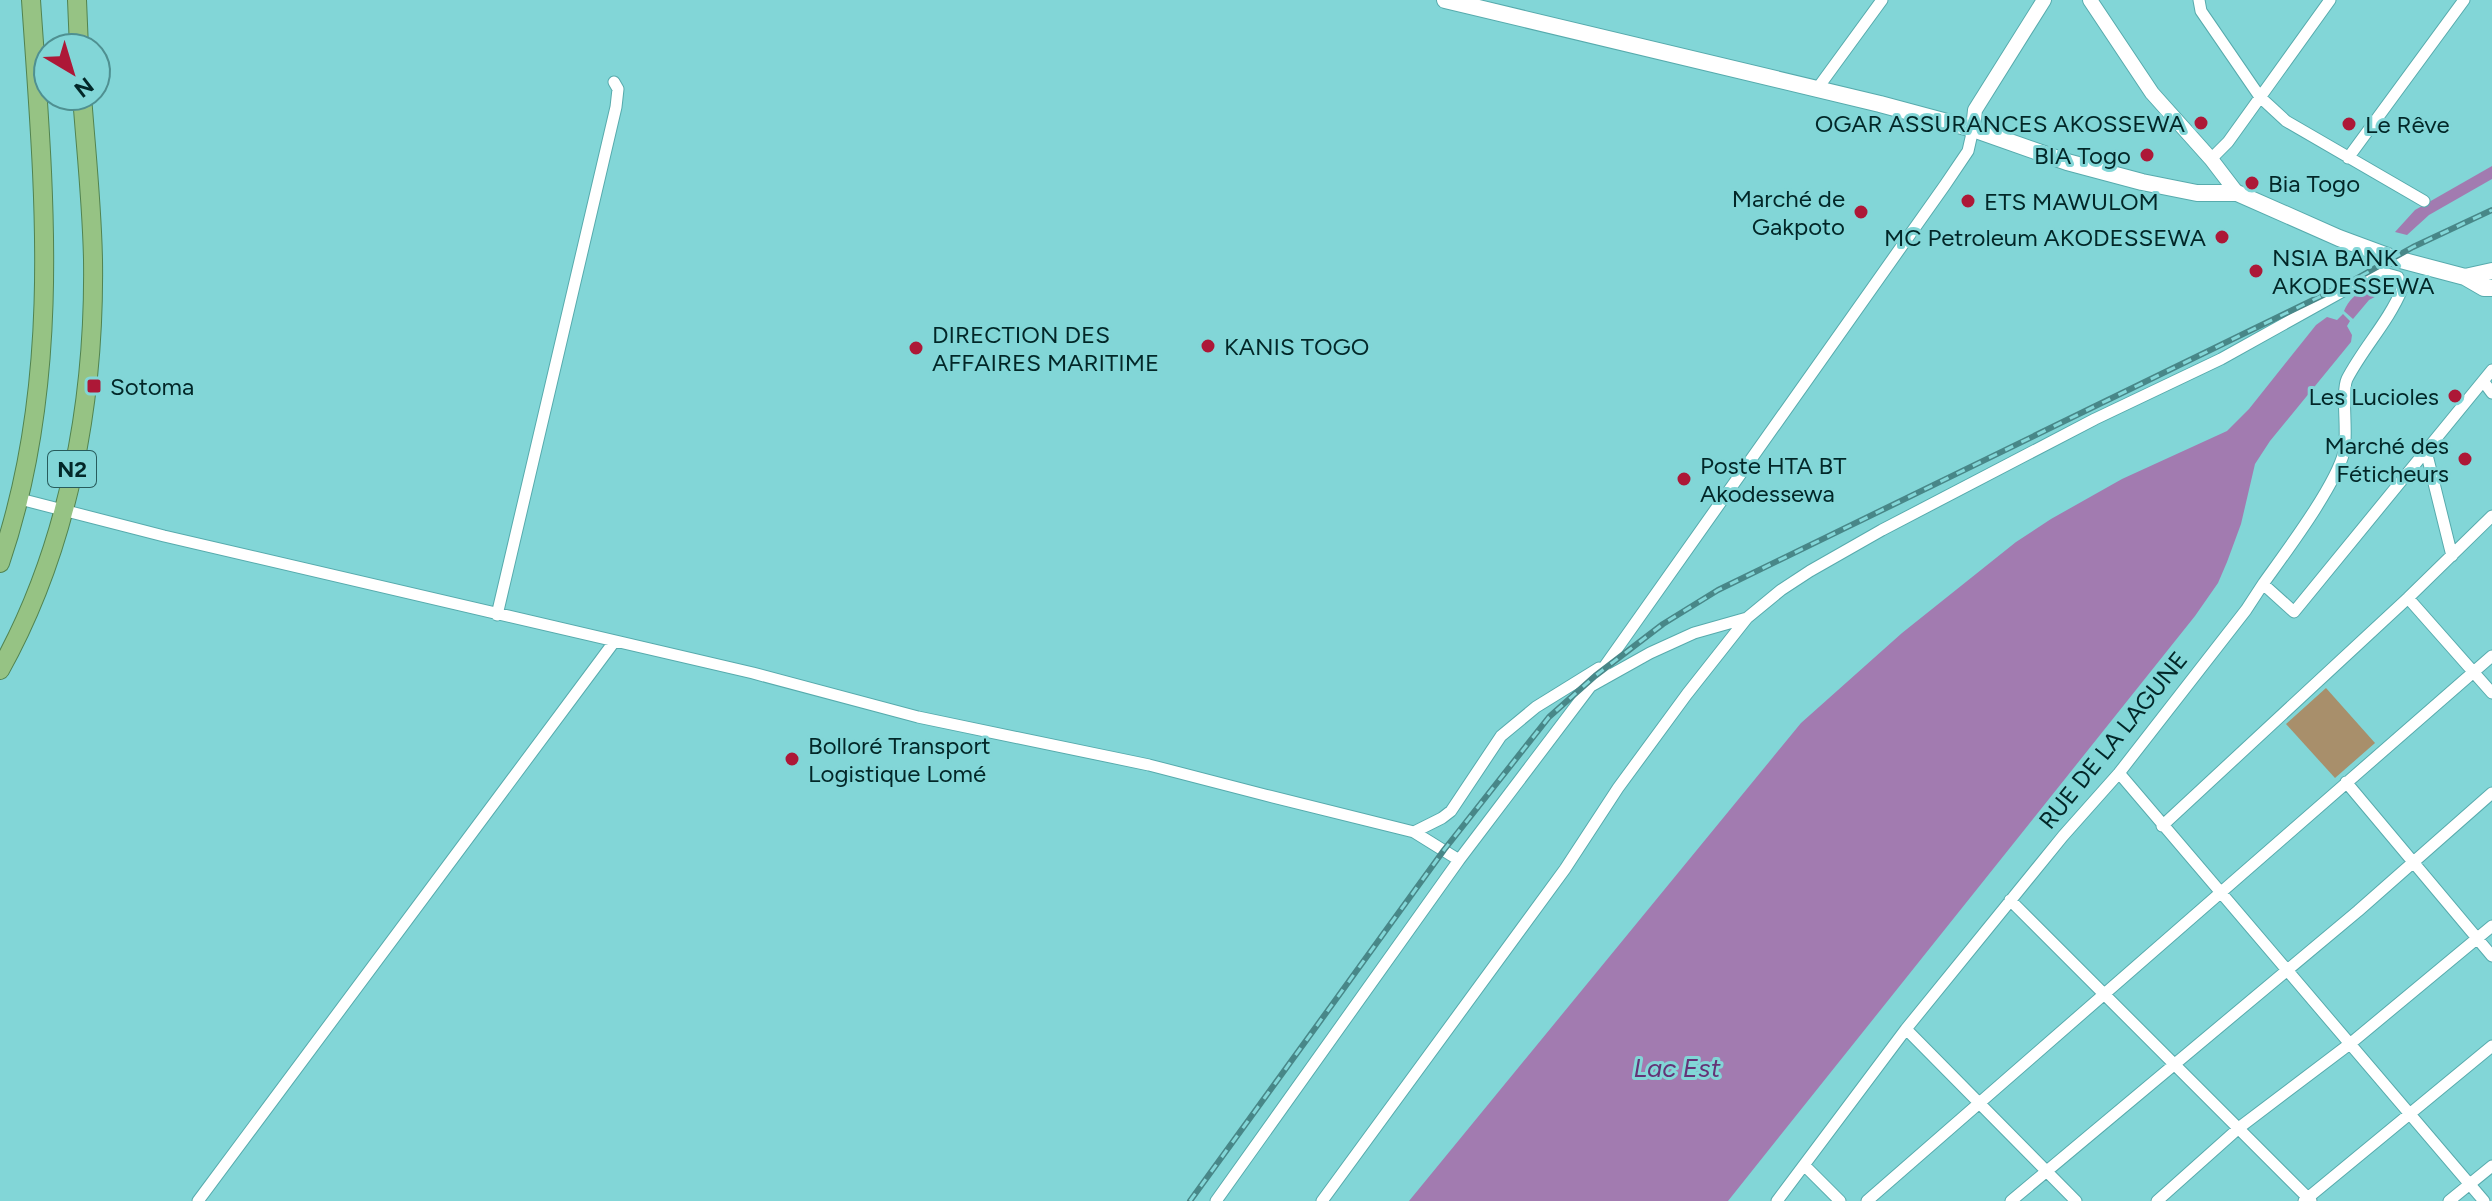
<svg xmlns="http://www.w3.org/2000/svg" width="2492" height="1201" viewBox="0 0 2492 1201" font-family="Figtree,sans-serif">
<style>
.green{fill:#a88f6b}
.water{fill:#a27bb0}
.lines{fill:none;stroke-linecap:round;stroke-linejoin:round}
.minor-casing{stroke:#57abad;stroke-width:13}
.tertiary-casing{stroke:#57abad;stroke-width:16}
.secondary-casing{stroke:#57abad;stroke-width:18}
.trunk-casing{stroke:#518350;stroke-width:20}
.minor{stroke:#fff;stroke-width:11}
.tertiary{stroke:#fff;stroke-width:14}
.secondary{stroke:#fff;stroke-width:16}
.trunk{stroke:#96c384;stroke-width:18}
.rail-casing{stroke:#488788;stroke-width:6}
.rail{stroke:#82d6d7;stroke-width:3;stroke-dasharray:9;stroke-linecap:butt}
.poi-dot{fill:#ad1837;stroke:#82d6d7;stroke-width:3}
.labels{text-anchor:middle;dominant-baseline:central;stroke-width:6;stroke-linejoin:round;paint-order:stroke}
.shield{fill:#82d6d7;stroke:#285c5c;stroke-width:2}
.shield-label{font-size:22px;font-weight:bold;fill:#022728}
.poi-label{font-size:24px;fill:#022728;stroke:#82d6d7;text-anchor:start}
.street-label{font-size:24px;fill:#022728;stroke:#82d6d7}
.water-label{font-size:26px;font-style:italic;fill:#653376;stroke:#82d6d7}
</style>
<rect width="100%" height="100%" fill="#82d6d7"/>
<!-- green -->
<path class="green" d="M2326,688L2375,743L2335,778L2286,724Z"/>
<!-- water -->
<path class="water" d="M2492,166V179L2429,215L2407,235L2395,232L2415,210Z
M2383,276L2396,279L2388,290L2369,300L2353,319L2344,311C2354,288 2371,291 2383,276Z
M2343,314L2350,321L2347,326L2352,335L2351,342L2270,441L2255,464L2241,524L2227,562L2218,583L2195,616L1728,1201H1409L1801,723L1902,633L2016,542L2051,519L2122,479L2227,431L2249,409L2316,325L2327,317L2337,320Z"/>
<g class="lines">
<!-- minor casing -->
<g class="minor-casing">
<path id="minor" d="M2199,0L2201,11L2260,97L2286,121L2424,201
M1817,89L1882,0
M2348,158L2464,0
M2211,159L2228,142L2330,0
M2483,381L2492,393
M2426,451L2452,556
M20,499L164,536L753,673L918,717L1149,765L1265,795L1414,832L1459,860
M2408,598L2492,693
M497,615L616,107L618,89L614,82
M1591,686L1650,653L1694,633L1747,618
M2119,773L2484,1201
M2346,782L2492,956
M2162,826L2408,598L2492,516
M1414,832L1442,818L1451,811L1501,736L1536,707L1599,668
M2010,900L2311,1201
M1906,1029L2076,1201
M1804,1165L1840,1201
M198,1201L614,642
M1216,1201L1459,860L1590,687L1945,185L1968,151L1973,129
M1322,1201L1565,869L1618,788L1687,694L1747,618L1781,590L1810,571L1882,530L2095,419L2221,359L2370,276L2380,272L2398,277L2402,289C2389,321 2363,348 2347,379C2341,392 2348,433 2344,452C2335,487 2285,553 2263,584
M1777,1201L1906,1029L2063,836L2119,773L2246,610L2263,584L2294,612L2492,370
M1867,1201L2492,656
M2011,1201L2358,911L2492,793
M2157,1201L2240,1127L2351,1043L2492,926
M2304,1201L2492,1046
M2449,1201L2492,1166"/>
</g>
<!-- tertiary casing -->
<g class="tertiary-casing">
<path id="tertiary" d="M2090,0L2152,93L2211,159L2237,193
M1973,129L1975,110L2044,0"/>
</g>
<!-- secondary casing -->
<g class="secondary-casing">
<path id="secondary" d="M1445,0L1880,104L1973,129L2067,162L2142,182L2197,193H2237L2339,238L2393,258L2465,277L2484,288H2492
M2465,277L2492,271"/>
</g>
<!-- trunk casing -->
<g class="trunk-casing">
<path id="trunk" d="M77,0L79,48
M0,563C63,379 44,190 31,0
M0,670C69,546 95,400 93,260C92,205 86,150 82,96"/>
</g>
<!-- minor -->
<use href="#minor" class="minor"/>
<!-- tertiary -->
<use href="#tertiary" class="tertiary"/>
<!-- secondary -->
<use href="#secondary" class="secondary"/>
<!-- trunk -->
<use href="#trunk" class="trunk"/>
<!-- rail casing -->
<g class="rail-casing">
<path id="rail" d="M1190,1201L1444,850L1549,717L1595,676L1663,624L1718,590L2352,281L2413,247L2492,210"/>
</g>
<!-- rail -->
<use href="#rail" class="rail"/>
</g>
<!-- markers -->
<g class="poi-dot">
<circle cx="2201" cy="123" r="8"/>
<circle cx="2349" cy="124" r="8"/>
<circle cx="2147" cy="155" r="8"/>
<circle cx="2252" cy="183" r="8"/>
<circle cx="1968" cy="201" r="8"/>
<circle cx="1861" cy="212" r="8"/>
<circle cx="2222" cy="237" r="8"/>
<circle cx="2256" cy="271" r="8"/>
<circle cx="1208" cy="346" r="8"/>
<circle cx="916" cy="348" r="8"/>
<rect x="86" y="378" width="16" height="16" rx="4"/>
<circle cx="2455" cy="396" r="8"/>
<circle cx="2465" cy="459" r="8"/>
<circle cx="1684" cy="479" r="8"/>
<circle cx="792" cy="759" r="8"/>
</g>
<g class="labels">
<!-- shield labels -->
<rect class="shield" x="48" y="451" width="48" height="36" rx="6"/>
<g class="shield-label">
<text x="72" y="469">N2</text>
</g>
<!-- poi labels -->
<g class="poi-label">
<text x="2185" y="123" text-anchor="end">OGAR ASSURANCES AKOSSEWA</text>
<text x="2365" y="124">Le Rêve</text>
<text x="2131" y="155" text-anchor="end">BIA Togo</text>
<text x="2268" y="183">Bia Togo</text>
<text x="1845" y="198" text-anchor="end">Marché de<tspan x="1845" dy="28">Gakpoto</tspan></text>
<text x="1984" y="201">ETS MAWULOM</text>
<text x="2206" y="237" text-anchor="end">MC Petroleum AKODESSEWA</text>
<text x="2272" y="257">NSIA BANK<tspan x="2272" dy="28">AKODESSEWA</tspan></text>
<text x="932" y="334">DIRECTION DES<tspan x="932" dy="28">AFFAIRES MARITIME</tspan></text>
<text x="1224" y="346">KANIS TOGO</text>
<text x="110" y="386">Sotoma</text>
<text x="2439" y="396" text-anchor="end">Les Lucioles</text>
<text x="2449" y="445" text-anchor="end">Marché des<tspan x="2449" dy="28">Féticheurs</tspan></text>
<text x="1700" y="465">Poste HTA BT<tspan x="1700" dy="28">Akodessewa</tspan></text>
<text x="808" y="745">Bolloré Transport<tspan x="808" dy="28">Logistique Lomé</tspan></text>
</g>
<!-- street labels -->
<g class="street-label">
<text transform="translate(2113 740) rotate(-51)">RUE DE LA LAGUNE</text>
</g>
<!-- water labels -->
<g class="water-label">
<text x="1677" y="1068">Lac Est</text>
</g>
</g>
<!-- north arrow -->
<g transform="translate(72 72) rotate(142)"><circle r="38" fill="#82d6d7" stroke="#4f9091" stroke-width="2"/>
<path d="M0-6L14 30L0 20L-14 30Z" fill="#ad1837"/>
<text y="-12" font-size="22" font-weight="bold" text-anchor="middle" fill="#022728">N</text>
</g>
</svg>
